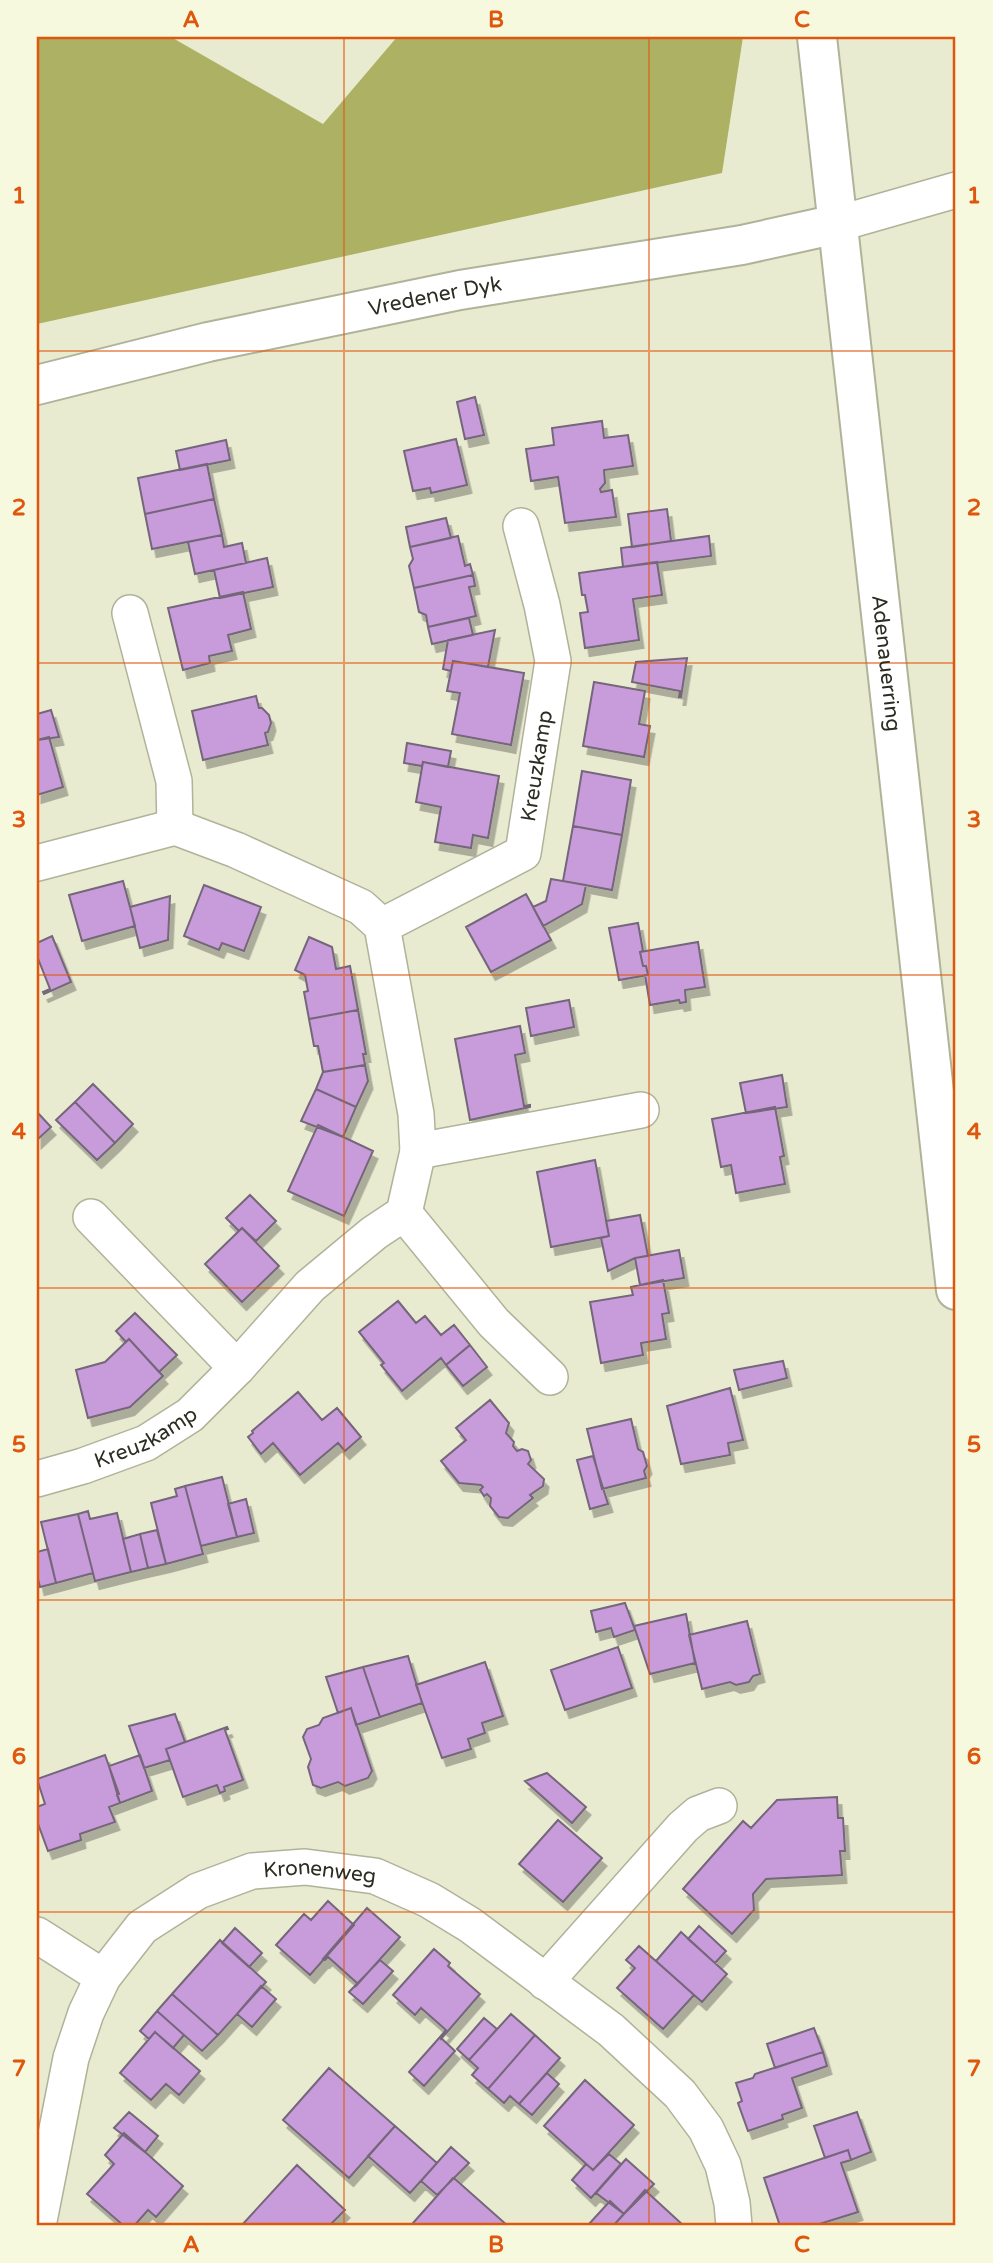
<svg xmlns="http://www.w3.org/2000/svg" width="993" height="2263" viewBox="0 0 993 2263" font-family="'Varela Round',sans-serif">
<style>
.forest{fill:#acb164}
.building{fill:#c89bdb;stroke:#74667a;stroke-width:2;filter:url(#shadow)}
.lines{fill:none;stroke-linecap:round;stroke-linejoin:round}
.minor-casing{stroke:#b0b399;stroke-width:38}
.secondary-casing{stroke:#b0b399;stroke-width:42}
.minor{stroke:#fff;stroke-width:35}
.secondary{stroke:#fff;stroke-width:38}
.grid{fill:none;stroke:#df570d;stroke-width:2;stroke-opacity:0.55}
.labels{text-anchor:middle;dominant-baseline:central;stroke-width:5;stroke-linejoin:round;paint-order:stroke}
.street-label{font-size:21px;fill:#2b2c22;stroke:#f6f9de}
.neatline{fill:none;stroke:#df570d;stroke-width:2.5}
.grid-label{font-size:23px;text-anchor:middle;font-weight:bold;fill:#df570d}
</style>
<defs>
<filter id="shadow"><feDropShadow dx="4.5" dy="8" stdDeviation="0" flood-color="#0004"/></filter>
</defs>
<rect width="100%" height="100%" fill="#e9ebd1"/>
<!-- forest -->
<path class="forest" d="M37,37H171L323,124L397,37H743L722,173L37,324Z"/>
<!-- building -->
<path class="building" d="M475,397L484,435L465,439L457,402Z
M602,421L604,438L628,435L633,466L604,470L605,483L600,489L601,492L612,490L616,517L565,523L558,477L531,481L526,449L554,445L552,428Z
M456,439L467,485L431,493L430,488L413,491L404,451Z
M226,440L230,460L180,470L176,451Z
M207,464L214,499L145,514L138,478Z
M214,499L222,535L152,549L145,514Z
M667,509L671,541L632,547L628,514Z
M446,518L451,538L410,547L406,527Z
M222,535L224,547L242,543L246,563L195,574L188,542Z
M458,536L465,566L470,564L473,575L414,588L409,566L413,559L410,547Z
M709,536L711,556L623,567L621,548Z
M267,558L273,587L220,598L214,570Z
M657,562L662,595L633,599L639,640L585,648L580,613L588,612L585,595H582L579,573Z
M473,575L475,586L469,587L476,616L428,627L426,615L419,612L414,588Z
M243,592L251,629L228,635L232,651L209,656L210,663L183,670L168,608Z
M469,618L473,635L432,644L428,627Z
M495,630L488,667L453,661L451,671L443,669L448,640Z
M687,658L681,697H679L680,691L632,682L636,662Z
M453,661L524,673L511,745L452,734L460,693L447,691Z
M594,682L645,691L639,724L650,726L644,757L583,746Z
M256,696L259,708H262L269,715L271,723L268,732L265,733L268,745L203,760L192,711Z
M51,710L59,737L37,740V714Z
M49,737L63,787L37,795V740Z
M407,743L451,751L448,767L423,762L422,766L404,763Z
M423,762L499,776L488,838L473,835L471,848L435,842L441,807L416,802Z
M582,771L631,780L622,835L573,826Z
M573,826L622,835L612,890L563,881Z
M551,879L586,885L582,904L543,926L533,907L546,901Z
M123,881L135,926L82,941L69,895Z
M204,885L261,907L244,951L222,943L219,950L184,936Z
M526,894L551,940L491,972L466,927Z
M170,896L168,940L140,948L130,907Z
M638,923L643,951L640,952L643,966H646L648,975L619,980L609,928Z
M52,936L71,982L44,994L43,992L50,989L37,956V943Z
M309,937L332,947L336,969L350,966L358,1010L309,1019L304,992L308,991L305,975L295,970Z
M698,942L705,987L685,990L686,1002L680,1003L679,1000L650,1005L645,975H648L646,966H643L640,952Z
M569,1000L574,1027L531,1036L526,1008Z
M358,1010L366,1054H363L365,1065L323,1072L318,1046H314L309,1019Z
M520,1026L525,1053L515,1055L524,1106L530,1105V1107L470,1120L455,1039Z
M365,1065L368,1081L356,1107L316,1089L323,1072Z
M782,1075L787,1107L746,1113L740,1083Z
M93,1084L133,1124L115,1143L75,1102Z
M316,1089L356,1107L343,1137L301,1121Z
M75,1102L115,1143L97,1160L56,1120Z
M775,1107L784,1156L780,1157L785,1184L736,1193L731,1165L721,1167L712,1119Z
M37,1112L51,1127L37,1140Z
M318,1125L373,1151L344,1216L288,1191Z
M595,1160L609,1236L551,1247L537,1172Z
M250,1195L276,1221L256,1241L242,1228L239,1231L226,1218Z
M640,1215L648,1256L635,1258L608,1271L601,1238L609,1236L606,1221Z
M242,1228L279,1266L242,1302L205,1264Z
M679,1250L684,1278L640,1285L635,1258Z
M663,1280L669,1313L662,1314L666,1339L641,1343L643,1355L601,1363L590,1302L633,1295L631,1287Z
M398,1301L416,1323L425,1316L441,1335L454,1325L470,1345L446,1365L441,1358L402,1391L381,1365L384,1363L359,1332Z
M135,1313L177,1355L159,1372L129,1339L126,1342L116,1331Z
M129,1339L163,1376L130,1407L88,1418L76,1370L105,1362Z
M470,1345L487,1367L463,1386L446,1365Z
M783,1361L787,1378L739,1390L734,1370Z
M730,1388L743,1440L728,1443L730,1455L681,1464L667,1406Z
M298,1392L322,1420L337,1408L361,1437L345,1451L338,1443L300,1475L273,1443L261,1454L248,1437L253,1433L252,1431Z
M490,1400L509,1423L506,1433L514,1442L513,1446L517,1451L522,1449L528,1451L531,1460L528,1464L544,1479L543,1486L530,1495L533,1498L508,1518L499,1517L490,1506L491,1498L487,1494L484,1496L480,1490L483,1487L481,1485L459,1483L441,1461L466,1440L456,1428Z
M631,1419L638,1449L643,1452L647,1466L644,1471L646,1478L602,1489L587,1429Z
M593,1456L608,1504L590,1509L577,1460Z
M222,1477L237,1537L201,1546L185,1486Z
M185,1486L203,1554L166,1564L151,1503L177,1496L175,1489Z
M246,1499L254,1533L237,1537L228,1504Z
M88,1511L90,1519L117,1513L131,1572L95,1581L78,1514Z
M78,1514L93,1573L56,1583L41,1522Z
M157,1530L166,1564L148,1568L140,1534Z
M140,1534L148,1568L131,1572L123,1539Z
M48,1549L56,1583L40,1587L37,1575V1552Z
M625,1603L635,1630L614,1637L611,1628L596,1632L591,1611Z
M686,1614L695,1663L650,1674L634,1626Z
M747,1621L760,1674L753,1676L749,1682L736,1685L730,1682L702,1689L689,1635Z
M618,1647L632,1688L565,1710L551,1670Z
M408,1656L422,1703L380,1717L363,1667Z
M485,1662L503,1716L482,1723L485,1733L468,1739L471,1749L442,1758L416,1685Z
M363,1667L380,1717L356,1725L351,1708L338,1713L326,1677Z
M351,1708L372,1771L368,1778L345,1786L338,1782L321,1788L313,1785L308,1767L311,1759L303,1737L307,1729L319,1725L323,1718Z
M175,1714L185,1742L166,1749L170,1760L144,1768L129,1726Z
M227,1727L228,1729L225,1730L243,1780L224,1787L225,1791L220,1793L217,1785L183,1797L166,1749Z
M105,1755L119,1794L117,1795L120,1803L109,1807L115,1822L80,1834L81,1840L48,1851L37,1821V1807L45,1804L37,1779Z
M140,1755L152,1791L120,1803L109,1766Z
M547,1773L586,1807L572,1823L525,1781Z
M837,1797L838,1818H843L845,1851H840L842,1875L766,1879L753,1894L754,1910L732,1934L683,1889L743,1821L751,1828L777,1800Z
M558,1820L602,1858L563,1902L519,1864Z
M328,1901L354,1925L310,1975L276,1945L304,1914L311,1920Z
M367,1908L400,1937L355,1987L357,1983L328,1957L325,1960L323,1959Z
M699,1926L726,1951L715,1963L688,1939Z
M235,1928L262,1953L249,1967L222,1943Z
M681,1932L727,1974L702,2002L656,1961Z
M220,1940L266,1982L218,2035L172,1994Z
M639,1946L694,1995L663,2029L617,1988L635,1968L626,1960Z
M434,1949L450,1963L448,1966L480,1994L441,2039L440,2037L446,2030L421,2008L415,2015L393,1995Z
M380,1960L393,1971L363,2004L349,1992Z
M261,1986L276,1999L252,2027L237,2014Z
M172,1994L218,2035L202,2051L157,2011Z
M157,2011L184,2035L173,2048L155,2032L149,2039L140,2031Z
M511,2014L535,2035L488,2089L472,2075L478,2068L469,2060Z
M484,2018L497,2029L469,2060L457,2049Z
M814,2028L823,2052L775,2068L767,2044Z
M155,2032L200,2071L179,2095L166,2084L151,2100L120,2073Z
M535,2035L560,2058L519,2104L510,2096L504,2103L488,2089Z
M440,2037L455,2051L424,2086L409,2072Z
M823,2052L827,2066L792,2078L802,2108L782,2115L783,2119L748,2131L738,2103L742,2101L736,2083L753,2078L755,2074Z
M329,2068L395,2126L349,2178L283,2120Z
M547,2073L559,2084L532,2115L519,2104Z
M585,2080L634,2125L593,2170L544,2126Z
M129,2112L158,2136L145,2152L114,2128Z
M857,2112L871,2152L851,2160L848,2150L825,2158L814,2126Z
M395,2126L437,2163L410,2193L368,2156Z
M124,2133L183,2186L156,2217L148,2210L134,2226H124L87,2194L114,2164L105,2155Z
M451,2147L469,2163L437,2195L421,2181Z
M848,2150L851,2160L841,2163L858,2212L813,2226H780L764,2178Z
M609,2154L621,2164L591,2198L572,2180L586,2164L593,2170Z
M626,2159L654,2184L624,2214L596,2193Z
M297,2165L345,2210L329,2226H241Z
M453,2178L455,2179L508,2226H416L413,2223Z
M645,2190L647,2192L684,2226H613Z
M610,2201L624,2214L613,2226H591L589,2224Z"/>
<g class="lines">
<!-- minor casing -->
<g class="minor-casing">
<g id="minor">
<path d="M837,224L956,190"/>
<path d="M130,613L174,781L175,827"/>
<path d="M37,863L175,827L236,850L361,907L382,926L416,1114L418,1151L404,1213"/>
<path id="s1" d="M382,926L523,853L553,661L542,605L521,526"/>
<path d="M418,1151L641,1110"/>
<path d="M91,1217L237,1368"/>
<path id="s2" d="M37,1479L83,1466L146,1443L190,1415L237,1368L310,1286L374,1233L404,1213L494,1323L550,1377"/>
<path d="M37,1935L103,1977"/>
<path d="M545,1982L683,1827L698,1814L719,1806"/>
<path id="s3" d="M38,2226L71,2058L86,2013L103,1977L142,1927L198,1891L252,1871L305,1867L375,1876L429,1900L470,1925L611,2030L680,2094L706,2129L723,2165L732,2203L734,2226"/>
</g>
</g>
<!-- secondary casing -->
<g class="secondary-casing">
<g id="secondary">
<path id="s4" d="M817,37L956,1290"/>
<path id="s5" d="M37,385L208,342L460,290L742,245L837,224"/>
</g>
</g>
<!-- minor -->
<use href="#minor" class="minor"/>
<!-- secondary -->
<use href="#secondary" class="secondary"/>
</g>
<!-- grid -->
<path class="grid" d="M344,37V2226M649,37V2226M37,351H956M37,663H956M37,975H956M37,1288H956M37,1600H956M37,1912H956"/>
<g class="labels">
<!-- street labels -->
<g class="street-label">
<text stroke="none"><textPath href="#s5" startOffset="408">Vredener Dyk</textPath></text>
<text stroke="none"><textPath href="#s4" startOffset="630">Adenauerring</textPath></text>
<text stroke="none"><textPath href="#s1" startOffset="247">Kreuzkamp</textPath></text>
<text stroke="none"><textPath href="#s2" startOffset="117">Kreuzkamp</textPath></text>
<text stroke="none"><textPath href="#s3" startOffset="514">Kronenweg</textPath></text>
</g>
</g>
<!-- border -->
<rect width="993" height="2263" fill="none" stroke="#f6f9de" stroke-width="77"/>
<rect x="38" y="38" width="916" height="2186" class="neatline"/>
<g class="grid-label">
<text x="191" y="27">A</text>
<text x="496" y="27">B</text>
<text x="802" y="27">C</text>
<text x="19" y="203">1</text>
<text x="974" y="203">1</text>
<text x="19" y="515">2</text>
<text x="974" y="515">2</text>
<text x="19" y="827">3</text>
<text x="974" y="827">3</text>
<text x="19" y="1139">4</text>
<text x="974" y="1139">4</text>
<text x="19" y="1452">5</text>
<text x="974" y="1452">5</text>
<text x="19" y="1764">6</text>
<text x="974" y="1764">6</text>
<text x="19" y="2076">7</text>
<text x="974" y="2076">7</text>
<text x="191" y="2252">A</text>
<text x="496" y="2252">B</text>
<text x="802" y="2252">C</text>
</g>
</svg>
